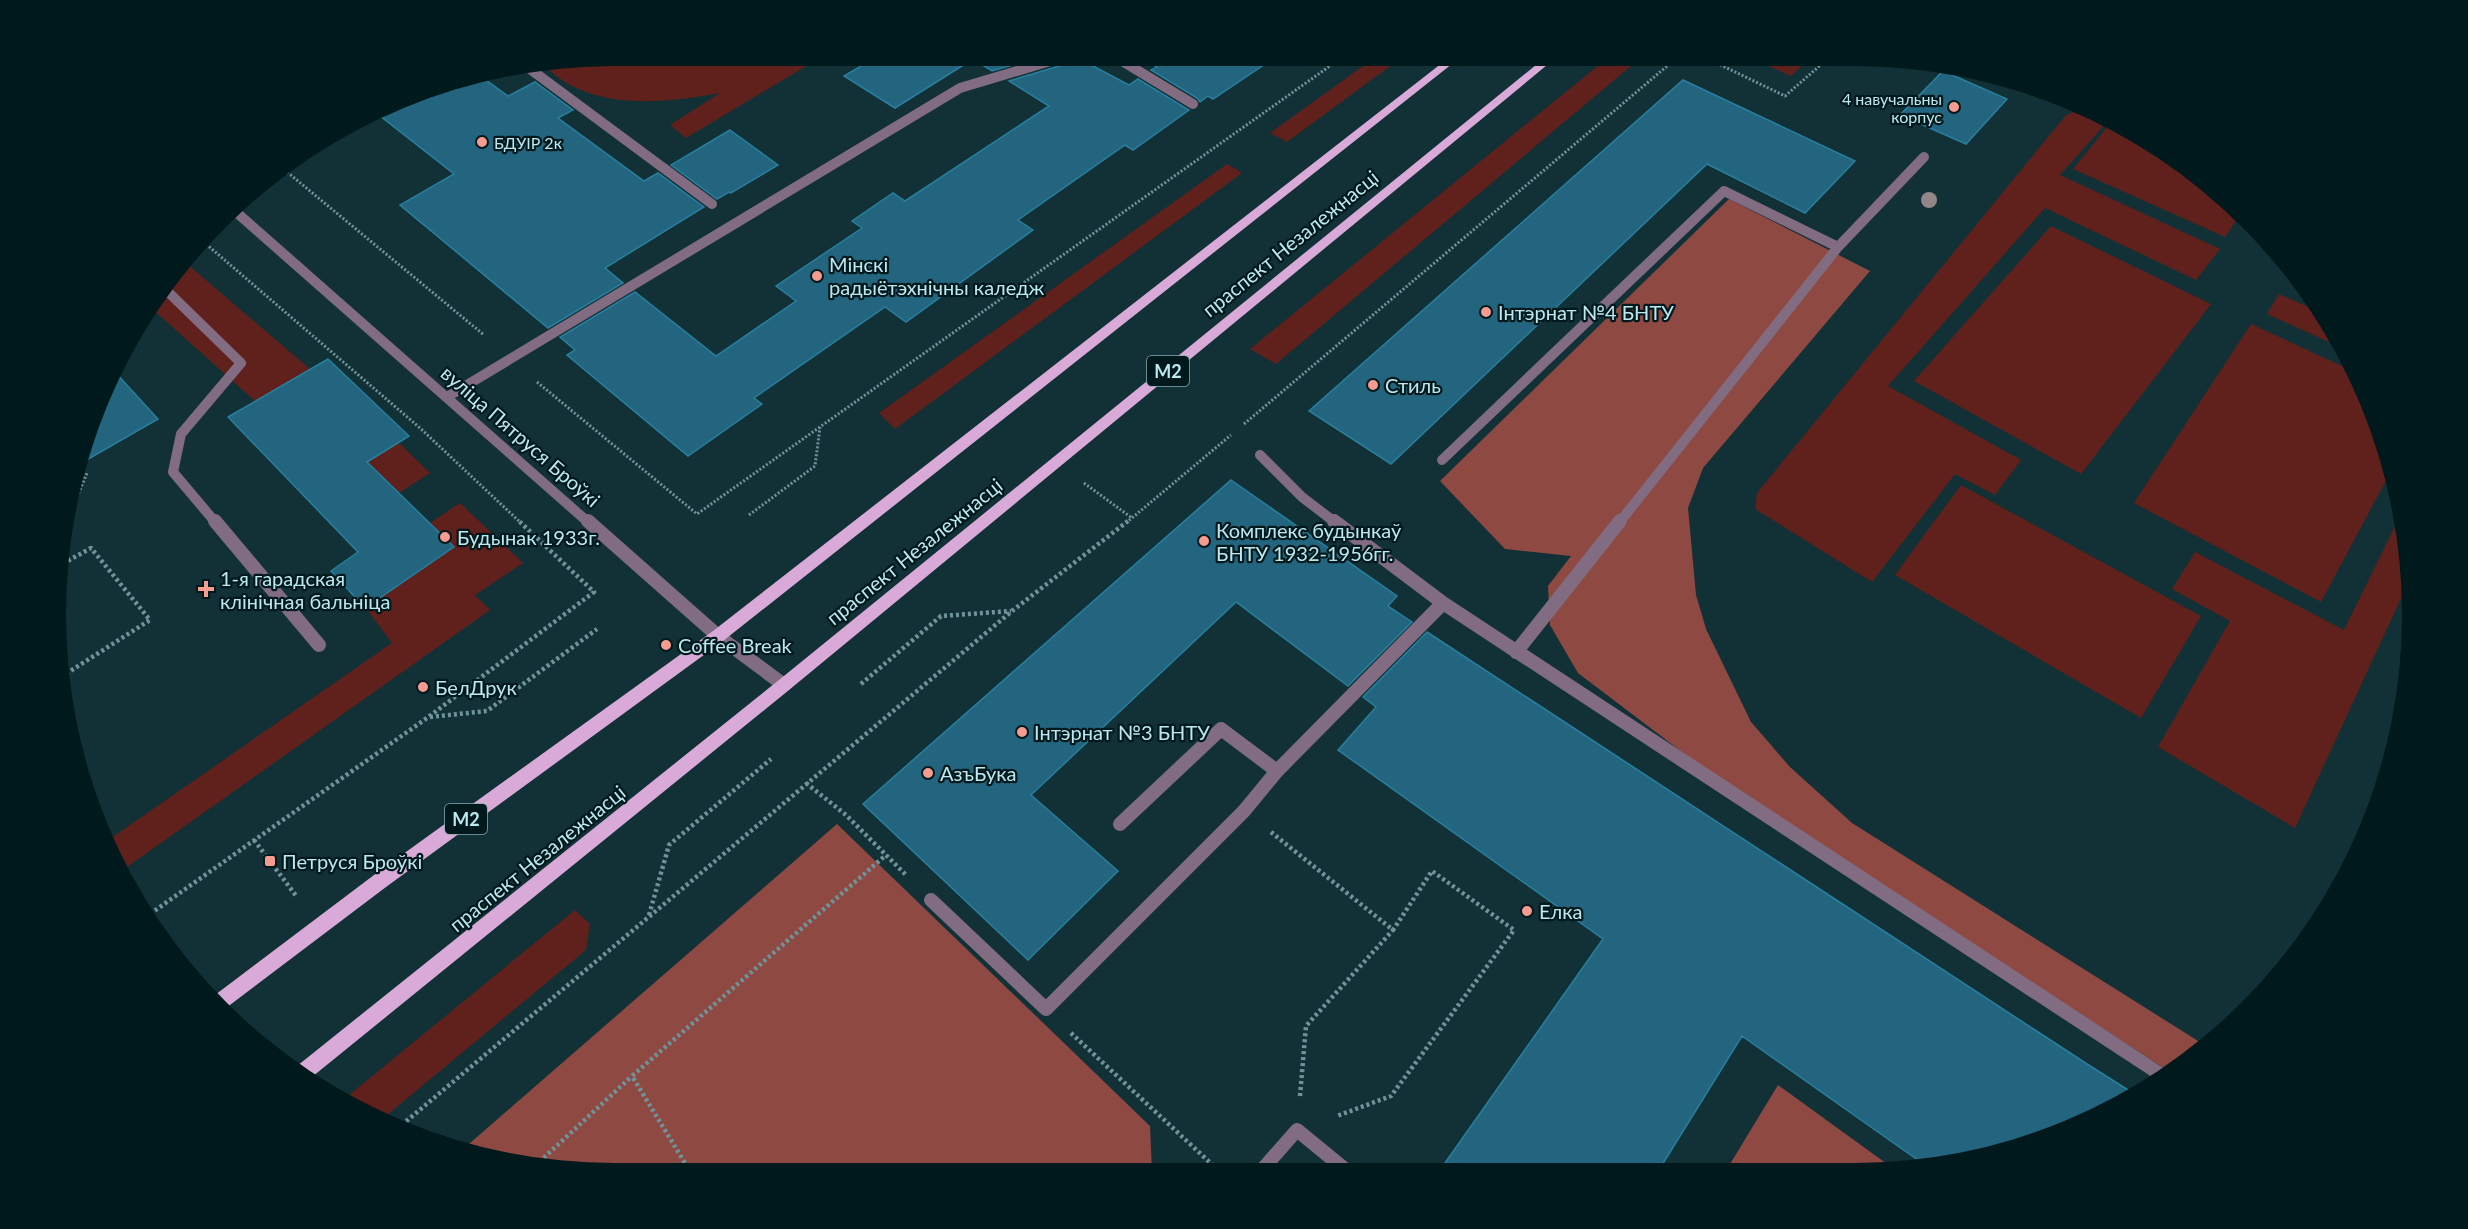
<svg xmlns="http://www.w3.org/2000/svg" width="2468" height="1229" viewBox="0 0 2468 1229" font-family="Lato,sans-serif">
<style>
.green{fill:#60201b}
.forest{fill:#8e4942}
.building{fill:#23657e;stroke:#287f9f;stroke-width:1.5}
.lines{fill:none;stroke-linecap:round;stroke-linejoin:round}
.path-far1{stroke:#6e949a;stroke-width:3;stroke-dasharray:2 2;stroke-linecap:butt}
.path{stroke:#6e949a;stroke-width:4.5;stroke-dasharray:3 3;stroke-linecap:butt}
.service-far1{stroke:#826c81;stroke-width:10}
.service{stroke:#826c81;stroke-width:14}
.minor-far1{stroke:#826c81;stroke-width:10}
.minor{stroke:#826c81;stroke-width:14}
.primary{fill:#d9aad8;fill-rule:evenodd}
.tree{fill:#918786}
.poi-dot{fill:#f59c91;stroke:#00191d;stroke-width:2}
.labels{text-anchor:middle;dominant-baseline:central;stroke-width:4.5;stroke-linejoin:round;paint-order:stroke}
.far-poi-label{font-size:16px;fill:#bce9ef;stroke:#00191d;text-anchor:end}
.shield{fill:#00191d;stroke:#84abb0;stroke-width:1.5}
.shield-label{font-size:18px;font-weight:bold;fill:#bce9ef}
.street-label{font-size:20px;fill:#bce9ef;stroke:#00191d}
.poi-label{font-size:20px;fill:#bce9ef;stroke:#00191d;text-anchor:start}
</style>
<rect width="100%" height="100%" fill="#123136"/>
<!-- green -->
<path class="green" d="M615,56H823L686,138L670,125L720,93C665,103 591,112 546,67Z
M1377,56H1404L1287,142L1270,133Z
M1610,56H1643L1276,364L1250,349Z
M1746,56H1812L1791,76Z
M2086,108L2109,120L2060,175L2220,249L2196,280L2045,208L1888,386L2021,460L1995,495L1955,474L1872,582L1755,509L1757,493L2066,115Z
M2109,125L2164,150L2241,213L2225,237L2073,169Z
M1227,164L1242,173L895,429L879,413Z
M2051,226L2211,304L2081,474L1914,381Z
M187,264L310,369L255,401L149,306Z
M2279,294L2324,314L2342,348L2267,314Z
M2251,324L2355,372L2370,401L2391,471L2321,602L2134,503Z
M398,442L430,473L399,493L367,461Z
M1961,485L2201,616L2141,718L1895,575Z
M460,503L523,563L475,595L490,610L120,872L113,862L107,841L392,643L365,607L454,548L430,523Z
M2402,512L2409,581L2295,828L2158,747L2230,621L2172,589L2195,552L2344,630Z
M575,910L590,924L586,950L381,1120L343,1100Z"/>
<!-- forest -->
<path class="forest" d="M1729,199L1870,271L1703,468L1688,508L1696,595L1706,629L1751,722L1790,767L1852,823L2206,1046L2194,1058L2170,1072L1715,777L1578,673L1550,625L1548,586L1571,556L1505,549L1440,481Z
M837,824L1150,1126L1152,1172L614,1173L505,1163L462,1150Z
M1778,1085L1894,1169H1727Z"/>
<!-- building -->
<path class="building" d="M878,56H1044L992,71L973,59L895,108L844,76Z
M1074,56L1129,85L1138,79L1189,110L1133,150L1125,145L1018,220L1033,230L906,322L885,307L754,398L762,404L688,456L567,355L575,350L560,337L635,292L716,356L796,301L776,286L862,228L852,221L893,193L905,201L1049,106L1009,81L1069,63Z
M1138,56H1277L1213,99L1208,96L1200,102L1197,98L1151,70L1157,67Z
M1943,71L2007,99L1966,144L1900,115Z
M482,77L508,96L535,82L573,110L558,118L644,181L658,173L704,207L605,268L623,283L548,328L400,205L454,174L379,115L434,85Z
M1683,80L1855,161L1805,213L1707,164L1391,464L1309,411Z
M730,130L778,165L731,193L729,192L717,199L671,165Z
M328,359L409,436L367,462L454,547L365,608L331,571L358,552L228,417Z
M114,371L158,419L78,465L98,400Z
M1231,480L1397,596L1388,606L1412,622L1348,686L1236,602L1031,795L1118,871L1028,960L863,804Z
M1427,632L2087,1064L2133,1093L2067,1131L1929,1168L1742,1036L1659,1170H1440L1603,939L1338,750L1376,707L1363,697Z"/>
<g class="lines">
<!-- path-far1 -->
<path class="path-far1" d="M1702,56L1785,96L1831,56
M281,167L484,335
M206,244L420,428L521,523
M537,382L697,514L1344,56
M1244,424L1679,56
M1084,483L1132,518
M749,515L815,466L820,427
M66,523L87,473
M1126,523L1231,435"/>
<!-- path -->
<path class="path" d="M61,677L150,620L91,548L64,563
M861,684L941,616L1011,611
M430,717L487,711L597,629
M806,783L846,815L907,876
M1271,832L1393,930L1432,871L1514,930L1391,1096L1337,1116
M254,840L297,897
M150,914L427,718L594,592L519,521
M649,915L669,845L771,759
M1071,1033L1219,1171
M1300,1096L1306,1026L1393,930
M397,1129L1012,611L1128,521
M535,1166L632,1076
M691,1173L632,1076L886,855"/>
<!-- service-far1 -->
<path class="service-far1" d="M1106,56L1122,61
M1131,56L1122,61L1193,104
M530,69L712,204
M164,288L241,363L181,434L173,472L216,523
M447,397L960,88L1067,56
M1260,455L1302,497L1336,523
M1442,460L1724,191L1838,247
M1619,523L1838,247L1924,157"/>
<!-- service -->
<path class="service" d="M215,521L319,645
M1334,521L1443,603L2163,1076
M1516,652L1620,521
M1120,824L1221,729L1277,771
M931,900L1046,1009L1244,811L1277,771L1443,603
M1261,1171L1297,1130L1347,1171"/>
<!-- minor-far1 -->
<path class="minor-far1" d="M236,212L589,523"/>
<!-- minor -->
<path class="minor" d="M588,521L718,636L784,685"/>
<!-- primary -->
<path class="primary" d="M1451,56H1462L723,641L386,887L222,1011L211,998L374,875L713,631Z
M1547,56H1558L789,690L307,1081L292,1070L779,680Z"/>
</g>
<!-- trees -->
<circle class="tree" cx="1929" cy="200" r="8"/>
<!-- markers -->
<g class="poi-dot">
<circle cx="1954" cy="107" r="6"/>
<circle cx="482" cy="142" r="6"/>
<circle cx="817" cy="276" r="6"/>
<circle cx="1486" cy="312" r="6"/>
<circle cx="1373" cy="385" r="6"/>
<circle cx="445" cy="537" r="6"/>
<circle cx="1204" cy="541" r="6"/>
<path d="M203 580h6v6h6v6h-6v6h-6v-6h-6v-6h6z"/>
<circle cx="666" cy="645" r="6"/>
<circle cx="423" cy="687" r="6"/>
<circle cx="1022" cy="732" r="6"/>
<circle cx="928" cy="773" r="6"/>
<rect x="264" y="855" width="12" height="12" rx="3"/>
<circle cx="1527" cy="911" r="6"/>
</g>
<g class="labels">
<!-- far-poi labels -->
<g class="far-poi-label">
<text x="1942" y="98">4 навучальны<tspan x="1942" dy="18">корпус</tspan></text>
<text x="494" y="142" text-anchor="start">БДУІР 2к</text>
</g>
<!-- shield labels -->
<g class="shield">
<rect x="1147" y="356" width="42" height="30" rx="4.5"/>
<rect x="445" y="804" width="42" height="30" rx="4.5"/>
</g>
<g class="shield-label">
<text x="1168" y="371">М2</text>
<text x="466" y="819">М2</text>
</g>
<!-- street labels -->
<g class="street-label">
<text transform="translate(1290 243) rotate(-39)">праспект Незалежнасці</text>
<text transform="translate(521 436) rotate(41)">вуліца Пятруся Броўкі</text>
<text transform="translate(914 551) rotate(-39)">праспект Незалежнасці</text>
<text transform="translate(537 858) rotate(-39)">праспект Незалежнасці</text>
</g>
<!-- poi labels -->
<g class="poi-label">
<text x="829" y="264">Мінскі<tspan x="829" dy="23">радыётэхнічны каледж</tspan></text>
<text x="1498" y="312">Інтэрнат №4 БНТУ</text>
<text x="1385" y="385">Стиль</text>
<text x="1216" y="530">Комплекс будынкаў<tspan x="1216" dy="23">БНТУ 1932-1956гг.</tspan></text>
<text x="457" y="537">Будынак 1933г.</text>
<text x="220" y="578">1-я гарадская<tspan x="220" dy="23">клінічная бальніца</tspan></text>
<text x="678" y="645">Coffee Break</text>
<text x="435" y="687">БелДрук</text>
<text x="1034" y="732">Інтэрнат №3 БНТУ</text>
<text x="940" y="773">АзъБука</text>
<text x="282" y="861">Петруся Броўкі</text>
<text x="1539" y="911">Елка</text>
</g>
</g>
<!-- crop -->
<path d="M0 0H2468V1229H0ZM614 66H1854A548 548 0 0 1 2402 614V615A548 548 0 0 1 1854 1163H614A548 548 0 0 1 66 615V614A548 548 0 0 1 614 66Z" fill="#00191d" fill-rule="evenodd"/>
</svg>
